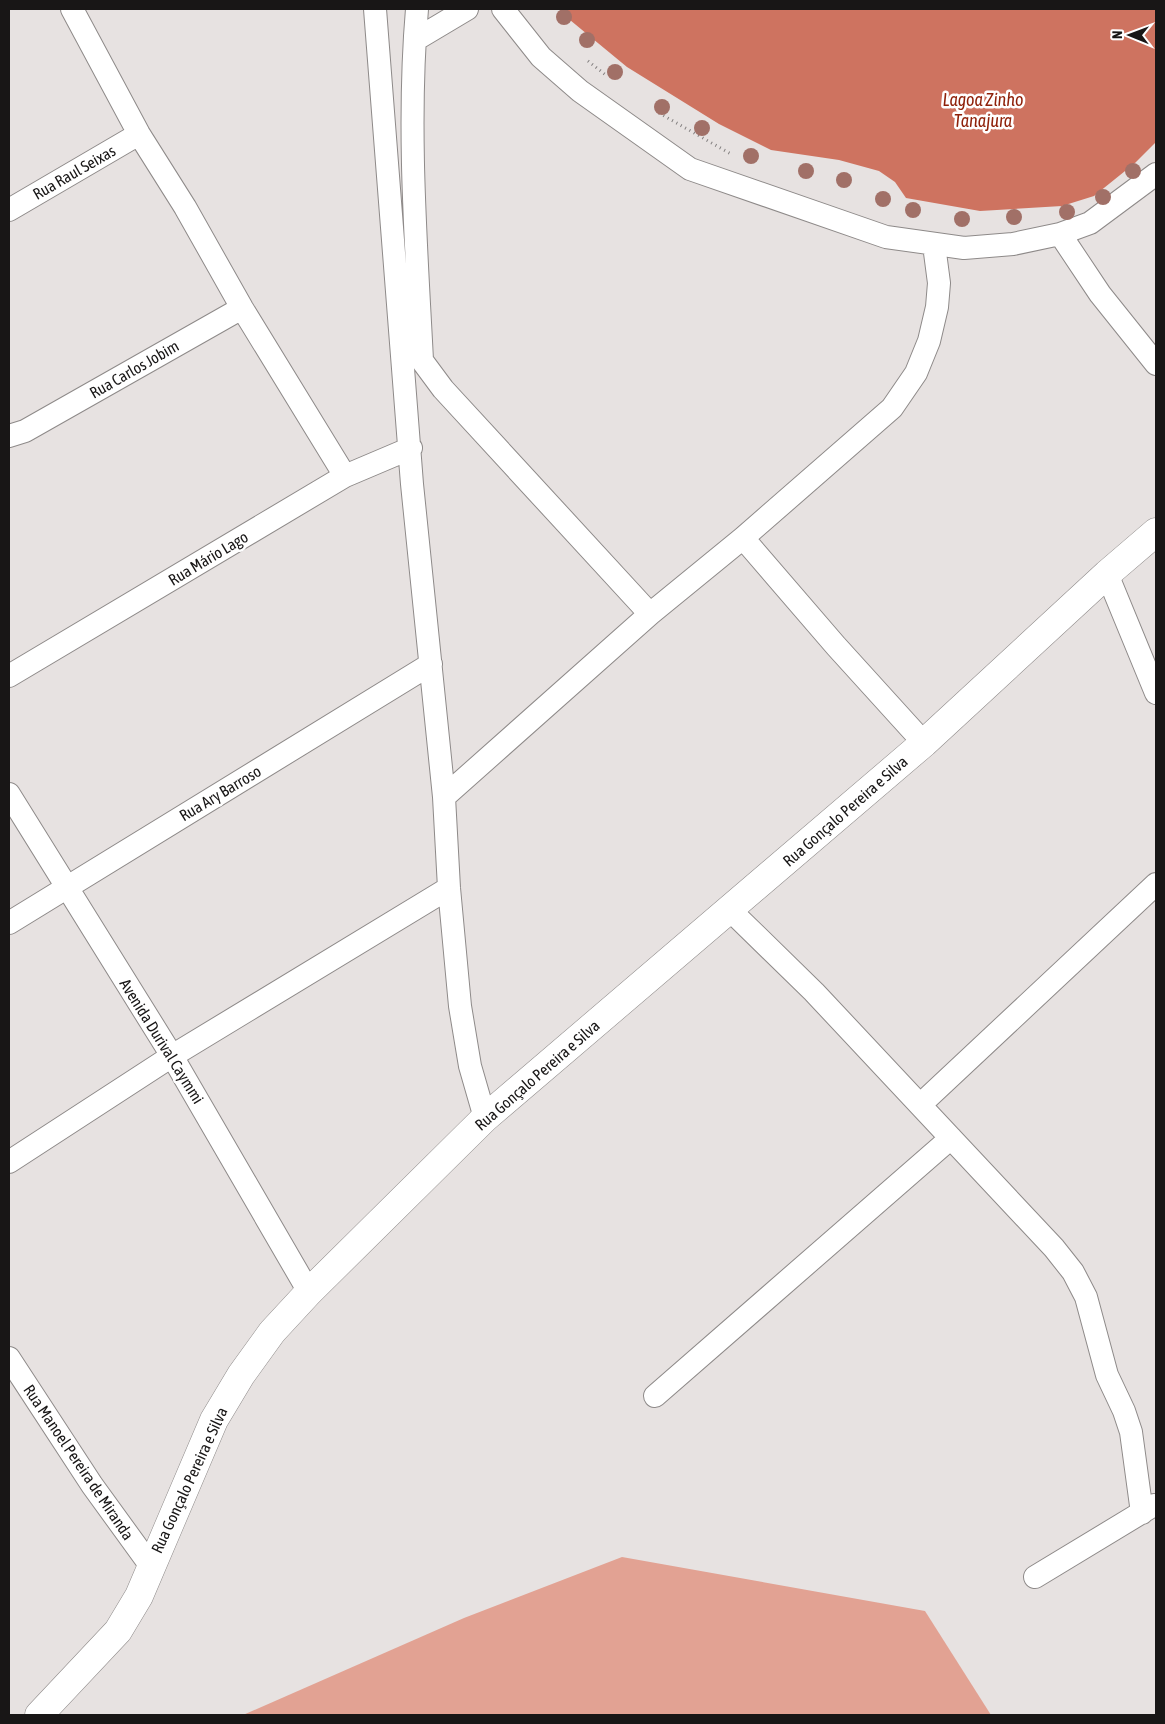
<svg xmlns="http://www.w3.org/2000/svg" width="1165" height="1724" viewBox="0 0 1165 1724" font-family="'Asap Condensed',sans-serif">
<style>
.green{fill:#e2a293}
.water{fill:#ce7360}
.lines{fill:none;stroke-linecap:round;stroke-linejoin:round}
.street-casing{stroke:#8e8a89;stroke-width:24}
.secondary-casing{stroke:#8e8a89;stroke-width:29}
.path{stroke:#848080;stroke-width:3;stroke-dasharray:1 4;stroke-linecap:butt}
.street{stroke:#fff;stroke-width:22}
.secondary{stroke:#fff;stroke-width:28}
.tree{fill:#a17067}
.labels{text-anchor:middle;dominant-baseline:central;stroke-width:5;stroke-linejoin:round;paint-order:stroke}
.street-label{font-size:16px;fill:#181616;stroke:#fff}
.water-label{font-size:18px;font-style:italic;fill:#8f210a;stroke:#fff}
</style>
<rect width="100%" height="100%" fill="#e7e2e1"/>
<!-- green -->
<path class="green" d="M622,1557L925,1611L991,1715H243L464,1618Z"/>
<!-- water -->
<path class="water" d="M563,9H1156V142L1135,163L1094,196L1062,206L980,211L906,198L895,182L879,171L839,160L771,150L719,124L627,67L570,20Z"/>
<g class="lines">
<!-- street casing -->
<g class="street-casing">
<path id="street" d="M72,9L139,134L185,207L242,308L345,476
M375,9L412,484L444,797L449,888L460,1006L470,1066L485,1118
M417,9C407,125 416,243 422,360
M503,9L541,57L580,91L690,169L886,237L964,248L1013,244L1060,234L1090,223L1156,174
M415,40L467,9
M9,210L139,134
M1060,234L1100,294L1156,364
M403,330L423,362L443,389L650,614
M9,436L25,431L242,308
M743,538L836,646L924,743
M1107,574L1156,693
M9,676L345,476L411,448
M9,794L172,1056L309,1292
M444,797L650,614L743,538L892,408L916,373L929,341L937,307L939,283L934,245
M730,910L814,992L1054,1248L1073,1272L1086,1297L1107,1375L1124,1411L1131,1432L1142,1513
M9,923L431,664
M920,1105L1156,884
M9,1162L172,1056L449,888
M9,1358L92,1485L150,1565
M655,1396L951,1138
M1035,1577L1154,1505"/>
</g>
<!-- secondary casing -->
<g class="secondary-casing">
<path id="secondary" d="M39,1715L118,1631L139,1596L214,1420L241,1375L272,1332L309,1292L485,1118L924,743L1107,574L1156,532"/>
</g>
<!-- path -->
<path class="path" d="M588,61L607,76
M659,113L731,154"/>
<!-- street -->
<use href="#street" class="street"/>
<!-- secondary -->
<use href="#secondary" class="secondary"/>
</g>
<!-- trees -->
<g class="tree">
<circle cx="564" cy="17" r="8"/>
<circle cx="587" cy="40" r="8"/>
<circle cx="615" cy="72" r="8"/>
<circle cx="662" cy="107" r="8"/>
<circle cx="702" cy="128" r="8"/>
<circle cx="751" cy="156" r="8"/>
<circle cx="806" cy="171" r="8"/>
<circle cx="1133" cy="171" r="8"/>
<circle cx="844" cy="180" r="8"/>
<circle cx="1103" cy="197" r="8"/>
<circle cx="883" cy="199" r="8"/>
<circle cx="913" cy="210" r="8"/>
<circle cx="1067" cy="212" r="8"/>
<circle cx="1014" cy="217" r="8"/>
<circle cx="962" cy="219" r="8"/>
</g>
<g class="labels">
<!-- street labels -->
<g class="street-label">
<text transform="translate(74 172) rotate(-30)">Rua Raul Seixas</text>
<text transform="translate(134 369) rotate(-30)">Rua Carlos Jobim</text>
<text transform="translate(208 558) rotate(-31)">Rua Mário Lago</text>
<text transform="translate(220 793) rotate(-31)">Rua Ary Barroso</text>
<text transform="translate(845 811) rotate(-41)">Rua Gonçalo Pereira e Silva</text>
<text transform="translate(162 1041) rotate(58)">Avenida Durival Caymmi</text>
<text transform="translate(537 1075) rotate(-41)">Rua Gonçalo Pereira e Silva</text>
<text transform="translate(79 1462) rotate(56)">Rua Manoel Pereira de Miranda</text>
<text transform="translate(189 1480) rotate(-65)">Rua Gonçalo Pereira e Silva</text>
</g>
<!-- water labels -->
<g class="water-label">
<text x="983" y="99">Lagoa Zinho<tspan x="983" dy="21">Tanajura</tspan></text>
</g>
</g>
<!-- border -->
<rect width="1165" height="1724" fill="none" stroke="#181616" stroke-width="20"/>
<!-- north arrow -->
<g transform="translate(1130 35) rotate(271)" stroke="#ffffff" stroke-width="4" paint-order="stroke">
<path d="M0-4L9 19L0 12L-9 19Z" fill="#181616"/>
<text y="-8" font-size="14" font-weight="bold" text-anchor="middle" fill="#181616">N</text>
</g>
</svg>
